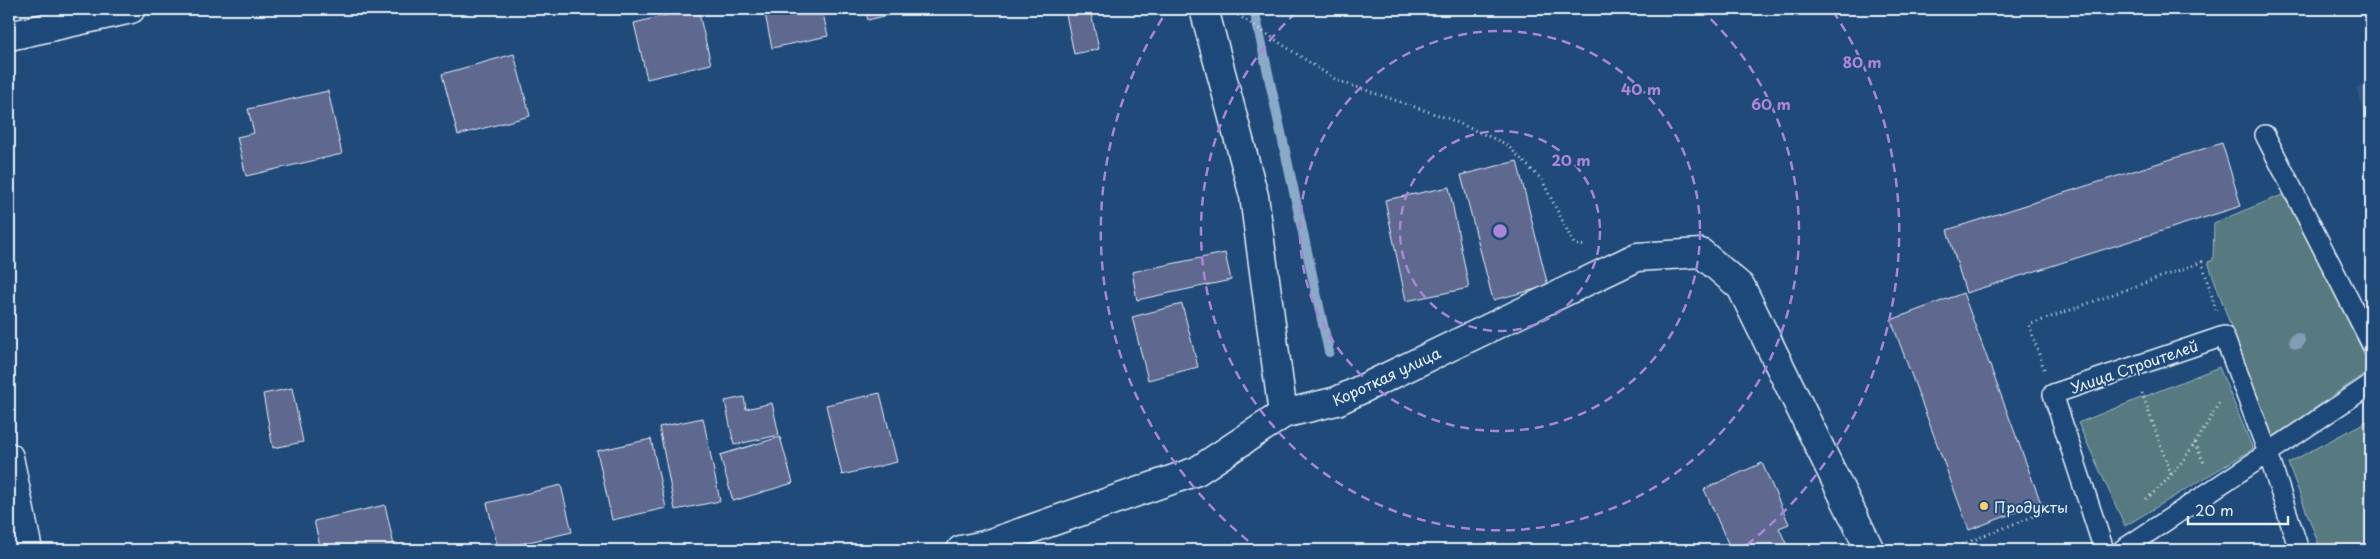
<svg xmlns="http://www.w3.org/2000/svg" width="2380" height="559" viewBox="0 0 2380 559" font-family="'Playpen Sans',sans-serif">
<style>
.built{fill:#365682}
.green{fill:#567a7f;stroke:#9fb6bc}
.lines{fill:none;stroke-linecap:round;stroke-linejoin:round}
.stream{stroke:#8aaac8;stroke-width:10}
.building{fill:#5f688f;stroke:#e8f1f8}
.service-casing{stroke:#e8f1f8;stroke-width:22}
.minor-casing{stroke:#e8f1f8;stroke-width:31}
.tertiary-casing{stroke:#e8f1f8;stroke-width:31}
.path{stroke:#e8f1f8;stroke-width:3;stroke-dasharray:1 4;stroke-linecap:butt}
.service{stroke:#1f4a7a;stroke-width:19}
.minor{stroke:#1f4a7a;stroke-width:28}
.tertiary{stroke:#1f4a7a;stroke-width:28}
.tree{fill:#819cb5}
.ring{fill:none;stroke:#ac85d9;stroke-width:2.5;stroke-dasharray:9 6}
.poi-dot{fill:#ffd166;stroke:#1f4a7a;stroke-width:2}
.labels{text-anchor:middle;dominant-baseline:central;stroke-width:4;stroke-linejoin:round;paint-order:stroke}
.street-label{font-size:15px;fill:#e8f1f8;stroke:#1f4a7a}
.poi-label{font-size:15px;fill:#e8f1f8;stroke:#1f4a7a;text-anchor:start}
.centre{fill:#ac85d9;stroke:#1f4a7a;stroke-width:2.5}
.ring-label{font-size:15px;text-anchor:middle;font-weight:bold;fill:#ac85d9;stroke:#1f4a7a;stroke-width:4;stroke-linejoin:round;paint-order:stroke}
</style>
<rect width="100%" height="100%" fill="#1f4a7a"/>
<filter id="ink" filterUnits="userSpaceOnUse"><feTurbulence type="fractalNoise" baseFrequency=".02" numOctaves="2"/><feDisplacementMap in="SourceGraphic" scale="10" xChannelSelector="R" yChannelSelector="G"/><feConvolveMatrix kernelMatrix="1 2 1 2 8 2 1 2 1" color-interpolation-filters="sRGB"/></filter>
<g filter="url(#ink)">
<!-- built -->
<path class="built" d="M2371,82V128L2356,88Z"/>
<!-- green -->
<path class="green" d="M2282,195L2303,224L2371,369L2271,439L2208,262L2213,260L2214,223Z
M2219,367L2253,449L2125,526L2078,423Z
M2371,419V550H2321L2288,463Z"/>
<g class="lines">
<!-- stream -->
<path class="stream" d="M1254,9L1329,352"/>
</g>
<!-- building -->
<path class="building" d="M692,9H698L711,64L647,79L634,23Z
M764,9H822L828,36L772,48Z
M865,9H913L868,20Z
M1065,9H1090L1099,49L1074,54Z
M514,54L530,116L458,135L442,74Z
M328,91L342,154L246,176L237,137L254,133L248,109Z
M2222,143L2241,206L1966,293L1947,230Z
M1517,161L1548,286L1493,300L1461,175Z
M1449,187L1469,288L1406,301L1385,200Z
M1225,253L1231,280L1137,300L1132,272Z
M1963,293L2041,503L1969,530L1891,320Z
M1182,304L1198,367L1148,380L1132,317Z
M292,388L303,442L273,448L263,394Z
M880,393L897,462L842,475L826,405Z
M744,397L746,409L772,403L779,435L734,445L725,401Z
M703,418L720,501L675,510L659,427Z
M780,437L793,483L733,501L720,455Z
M651,439L666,508L612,520L597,451Z
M1762,463L1789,524L1779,528L1789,550H1731L1704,489Z
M561,485L572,532L498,549L487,503Z
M385,505L395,550H321L314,521Z"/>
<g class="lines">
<!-- service casing -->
<g class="service-casing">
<path id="service" d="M2265,135L2371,343
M2104,550L2053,394L2224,336L2268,453L2371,384
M2122,550L2268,453L2299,550"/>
</g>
<!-- minor casing -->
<g class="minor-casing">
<path id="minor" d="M1204,9L1254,196L1283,414
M9,457L28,550
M961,550L985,545L1197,471L1283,414L1337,401L1637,257L1701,253L1741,287L1870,550"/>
</g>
<!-- tertiary casing -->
<g class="tertiary-casing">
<path id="tertiary" d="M9,36L131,9"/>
</g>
<!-- path -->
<path class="path" d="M1238,15L1336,80L1447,118L1506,144L1542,180L1574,244L1586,246
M2044,369L2029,325L2202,262L2216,310
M2142,393L2171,474
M2195,443L2204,463
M2146,499C2178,474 2200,437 2220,401
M1948,550L2062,505"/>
<!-- service -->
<use href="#service" class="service"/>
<!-- minor -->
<use href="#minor" class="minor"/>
<!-- tertiary -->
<use href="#tertiary" class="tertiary"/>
</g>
<!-- trees -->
<circle class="tree" cx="2297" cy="341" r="8"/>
</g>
<!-- distance rings -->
<g class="ring">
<circle cx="1500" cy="231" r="100"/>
<circle cx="1500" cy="231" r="200"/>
<path d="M1700 9A299 299 0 1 1 1300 9"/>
<path d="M1260 550A399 399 0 0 1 1167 11M1833 11A399 399 0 0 1 1740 550"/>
</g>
<!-- markers -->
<circle class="poi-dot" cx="1984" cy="506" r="5"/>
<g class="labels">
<!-- street labels -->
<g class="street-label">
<text transform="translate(2134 366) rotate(-19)">Улица Строителей</text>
<text transform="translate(1386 376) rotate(-25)">Короткая улица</text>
</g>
<!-- poi labels -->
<g class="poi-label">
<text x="1994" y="506">Продукты</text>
</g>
</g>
<circle cx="1500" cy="231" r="8" class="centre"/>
<g class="ring-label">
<text x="1862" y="68">80 m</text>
<text x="1641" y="95">40 m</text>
<text x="1771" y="110">60 m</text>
<text x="1571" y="166">20 m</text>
</g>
<!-- margin -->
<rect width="2380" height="559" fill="none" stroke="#1f4a7a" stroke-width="30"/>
<rect x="15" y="15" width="2350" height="529" fill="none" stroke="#e8f1f8" stroke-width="2" filter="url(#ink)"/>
<!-- scale -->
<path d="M2188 516v8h100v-8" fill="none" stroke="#e8f1f8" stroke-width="2.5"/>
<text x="2195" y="516" font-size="15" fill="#e8f1f8" stroke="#1f4a7a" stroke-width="4" paint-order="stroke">20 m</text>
</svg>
